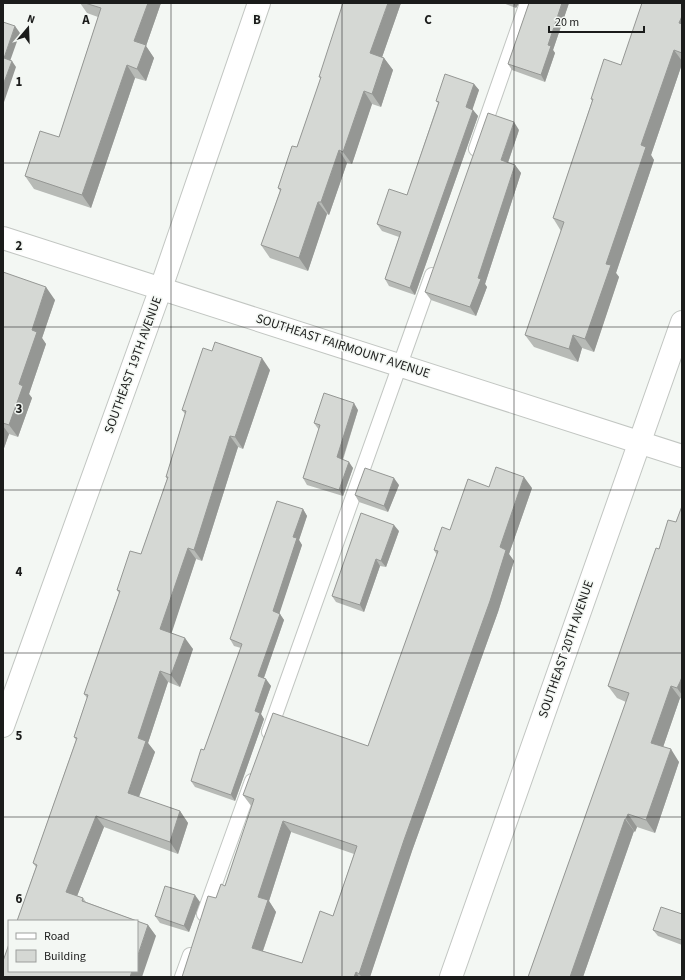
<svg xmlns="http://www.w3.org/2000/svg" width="685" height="980" viewBox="0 0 685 980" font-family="'Source Sans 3',sans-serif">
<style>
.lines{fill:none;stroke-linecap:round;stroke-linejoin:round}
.lane-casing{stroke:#c2c6c2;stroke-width:16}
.street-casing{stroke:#c2c6c2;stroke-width:24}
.lane{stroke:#fff;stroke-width:14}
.street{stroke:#fff;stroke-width:22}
.wall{fill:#b7bab6;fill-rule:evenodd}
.shaded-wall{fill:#959794}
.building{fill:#d5d8d4;stroke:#959794;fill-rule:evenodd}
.grid{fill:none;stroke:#1b1c1b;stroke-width:1;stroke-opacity:0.55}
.labels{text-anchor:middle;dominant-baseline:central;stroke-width:3;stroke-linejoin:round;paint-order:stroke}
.street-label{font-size:13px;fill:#1b1c1b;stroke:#f3f7f3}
.grid-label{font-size:13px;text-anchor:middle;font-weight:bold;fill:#1b1c1b;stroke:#f3f7f3;stroke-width:3;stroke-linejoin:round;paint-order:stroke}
</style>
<rect width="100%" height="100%" fill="#f3f7f3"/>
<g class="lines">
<!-- lane casing -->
<g class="lane-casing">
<path id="lane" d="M476,149L527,3
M269,732L432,275
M204,914L252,781
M182,977L190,955"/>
</g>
<!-- street casing -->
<g class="street-casing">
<path id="street" d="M3,238L682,456
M3,726L161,288L259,3
M451,977L682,322"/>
</g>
<!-- lane -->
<use href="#lane" class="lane"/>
<!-- street -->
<use href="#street" class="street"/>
</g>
<!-- wall -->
<path class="wall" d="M80,3H161L146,46L154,58L146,81L135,78L91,208L34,189L25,176L59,137L98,17L87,13Z
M401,3L382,57L384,58L393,70L381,107L372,104L352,164L347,163L329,215L327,214L308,271L270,258L261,245L280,191L278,188L297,147L321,78L319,77Z
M503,3H519L516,8Z
M529,3H569L553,50L555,53L545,82L512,70L508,64Z
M682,3V64L651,155L654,160L616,273L619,277L594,352L582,348L578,362L534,347L525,335L561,231L553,218L592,101L591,99L621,65Z
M474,84L479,90L472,109L473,110L478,116L415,295L389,286L385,279L399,237L382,231L377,224L407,195L438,103L436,101Z
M519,130L508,163L515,165L521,173L485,284L487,287L476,316L431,300L425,292Z
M3,272L55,300L42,338L46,344L29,394L32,398L18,437L9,434L3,451Z
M270,370L243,449L238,447L202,561L196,559L171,633L193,649L180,687L168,682L148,743L155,752L139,797L180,811L188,823L178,854L104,827L77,896L83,898L86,902L148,925L156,936L17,921L36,867L33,863L76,740L74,737L87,698L84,694L119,593L117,590L141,554L167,479L166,477L185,414L182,410Z
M358,410L343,460L353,468L343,496L307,485L303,478L319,430L314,423Z
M399,485L388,512L359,502L355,495Z
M489,487L532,488L509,554L514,561L498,612L412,851L370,977H182L216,898L225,886L252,807L243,795L368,746L437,555L434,550L450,530ZM291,832L354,854L333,916L302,963L263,951L276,912L269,901Z
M682,506V699L680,698L663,747L679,762L655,833L637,827L635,832L634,831L583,977H528L626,702L617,698L608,686L659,549L676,522Z
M303,509L307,516L299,540L302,545L279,613L284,620L264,678L271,686L261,714L264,719L235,801L195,787L191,781L204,750L241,648L234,646L230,639Z
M399,531L386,567L380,566L364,612L336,602L332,596Z
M200,902L189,932L160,923L155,916Z
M682,914V945L658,936L653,930Z"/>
<!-- shaded-wall -->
<path class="shaded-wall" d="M148,3H161L146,46L154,58L146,81L137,69L134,41Z
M388,3H401L379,66L370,53Z
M513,3H519L516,8Z
M562,3H569L553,50L555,53L545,82L541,75L548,45Z
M682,16V26L679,23Z
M15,26L20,33L9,64L4,58Z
M674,50L682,61V64L651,155L654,160L616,273L619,277L594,352L585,339L606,264L641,145Z
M384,58L393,70L381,107L372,94Z
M12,61L16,67L3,105V85Z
M127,65L135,78L91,208L82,195Z
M474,84L479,90L471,114L466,107Z
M364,91L372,104L352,164L343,152Z
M473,110L478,116L415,295L410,288Z
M514,122L519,130L506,168L501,160Z
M339,150L347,163L329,215L321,202Z
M515,165L521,173L485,284L487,287L476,316L470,307L478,278Z
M318,202L327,214L308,271L299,258Z
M46,287L55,300L42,338L46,344L29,394L32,398L18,437L9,425L32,330Z
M573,335L582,348L578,362L569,349Z
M262,358L270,370L243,449L235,437Z
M354,403L358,410L341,464L337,457Z
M3,426L9,434L3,451Z
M230,436L238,447L202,561L194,550Z
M349,462L353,468L343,496L339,490Z
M524,477L532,488L509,554L514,561L498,612L412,851L370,977H362L359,974L404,840L500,547Z
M394,478L399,485L388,512L384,506Z
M303,509L307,516L299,540L302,545L278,618L273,611L293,537Z
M394,525L399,531L386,567L381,561Z
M188,548L196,559L169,641L160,629Z
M376,559L380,566L364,612L360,605Z
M280,614L284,620L262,683L258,676Z
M185,638L193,649L180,687L171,675Z
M160,671L168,682L148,743L155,752L136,805L128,793L138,738Z
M682,677V695L677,688Z
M266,679L271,686L261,714L264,719L235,801L231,795L255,711Z
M671,686L680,698L660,756L651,743Z
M671,749L679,762L655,833L646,820Z
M180,811L188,823L178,854L170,842Z
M628,814L637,827L635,832L626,819Z
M96,816L104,827L74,904L66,892Z
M625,819L634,831L583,977H570Z
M283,821L291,832L269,901L276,912L260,959L252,948L258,897Z
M195,895L200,902L189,932L184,926Z
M148,925L156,936L142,977H130L132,971H137V958Z
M356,972L359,977H354Z"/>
<!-- building -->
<path class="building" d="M85,3H148L134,41L146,45L137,69L127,65L82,195L25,176L40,131L59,137L101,8Z
M343,3H388L370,53L384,58L372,94L364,91L343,152L339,150L321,202H318L299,258L261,245L281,189L278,188L292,146L297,147L321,77H319Z
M529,3H562L548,45L551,46L541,75L508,64Z
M642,3H682V16L679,23L682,24V53L674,50L641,145L646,147L606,264L611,265L585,339L573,335L569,349L525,335L564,222L553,218L593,99H591L604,59L621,65Z
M3,22L15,26L4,58L12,61L3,85Z
M445,74L474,84L466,107L473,110L410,288L385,279L401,232L377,224L389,189L407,195L439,102L436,101Z
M488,113L514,122L501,160L515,165L478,278L481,279L470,307L425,292Z
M3,272L46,287L32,330L37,332L19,384L23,386L9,425L3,423Z
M215,342L262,358L235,437L230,436L194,550L188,548L160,629L185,638L171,675L160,671L138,738L146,741L128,793L180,811L170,842L96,816L66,892L83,898L82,901L148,925L137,958V921H17L37,865L33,863L77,738L74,737L88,695L84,694L120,591L117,590L130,551L141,554L168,477H166L186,411L182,410L203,348L212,351Z
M324,393L354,403L337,457L349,462L339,490L303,478L320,425L314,423Z
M496,467L524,477L500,547L506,550L490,601L404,840L359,974L356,972L354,977H182L208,896L216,898L221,884L225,886L254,799L243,795L273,713L368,746L438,551L434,550L442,527L450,530L468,479L489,487ZM283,821L357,846L333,916L320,911L302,963L252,948L268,900L258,897Z
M365,468L394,478L384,506L355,495Z
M277,501L303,509L293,537L297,538L273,611L280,614L258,676L266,679L255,711L260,713L231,795L191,781L201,749L204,750L242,644L230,639Z
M682,506V677L680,682L677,688L671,686L651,743L671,749L646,820L628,814L626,819H625L570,977H528L629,693L608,686L656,548L659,549L668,520L676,522Z
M361,513L394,525L381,561L376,559L360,605L332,596Z
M165,886L195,895L184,926L155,916Z
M661,907L682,914V940L653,930Z
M9,944V971H132L130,977H3V961Z"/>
<!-- grid -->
<path class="grid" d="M171,3V977M342,3V977M514,3V977M3,163H682M3,327H682M3,490H682M3,653H682M3,817H682"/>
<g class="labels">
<!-- street labels -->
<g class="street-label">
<text transform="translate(343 346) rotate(18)">SOUTHEAST FAIRMOUNT AVENUE</text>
<text transform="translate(133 365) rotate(-70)">SOUTHEAST 19TH AVENUE</text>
<text transform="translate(566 649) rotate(-71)">SOUTHEAST 20TH AVENUE</text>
</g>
</g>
<g class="grid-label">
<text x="86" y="24">A</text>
<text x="257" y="24">B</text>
<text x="428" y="24">C</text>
<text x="19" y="86">1</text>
<text x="19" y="250">2</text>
<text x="19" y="413">3</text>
<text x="19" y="576">4</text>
<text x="19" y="740">5</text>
<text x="19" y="903">6</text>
</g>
<!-- border -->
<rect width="685" height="980" fill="none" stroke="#1b1c1b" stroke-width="8"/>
<!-- legend -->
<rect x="8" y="920" width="130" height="52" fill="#f3f7f3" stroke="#9d9f9d"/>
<rect x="16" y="933" width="20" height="6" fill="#ffffff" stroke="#9d9f9d"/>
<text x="44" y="940" font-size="12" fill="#1b1c1b">Road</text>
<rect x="16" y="950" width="20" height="12" fill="#d5d8d4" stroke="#9d9f9d"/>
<text x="44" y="960" font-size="12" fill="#1b1c1b">Building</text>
<!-- north arrow -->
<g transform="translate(28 28) rotate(19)" stroke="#f3f7f3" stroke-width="3" paint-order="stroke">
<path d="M0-3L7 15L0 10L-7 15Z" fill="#1b1c1b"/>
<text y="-6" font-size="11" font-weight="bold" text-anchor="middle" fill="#1b1c1b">N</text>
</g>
<!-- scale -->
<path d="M549 26v6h95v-6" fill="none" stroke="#1b1c1b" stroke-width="2"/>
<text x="555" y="26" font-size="12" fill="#1b1c1b" stroke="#f3f7f3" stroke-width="3" paint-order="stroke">20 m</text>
</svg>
